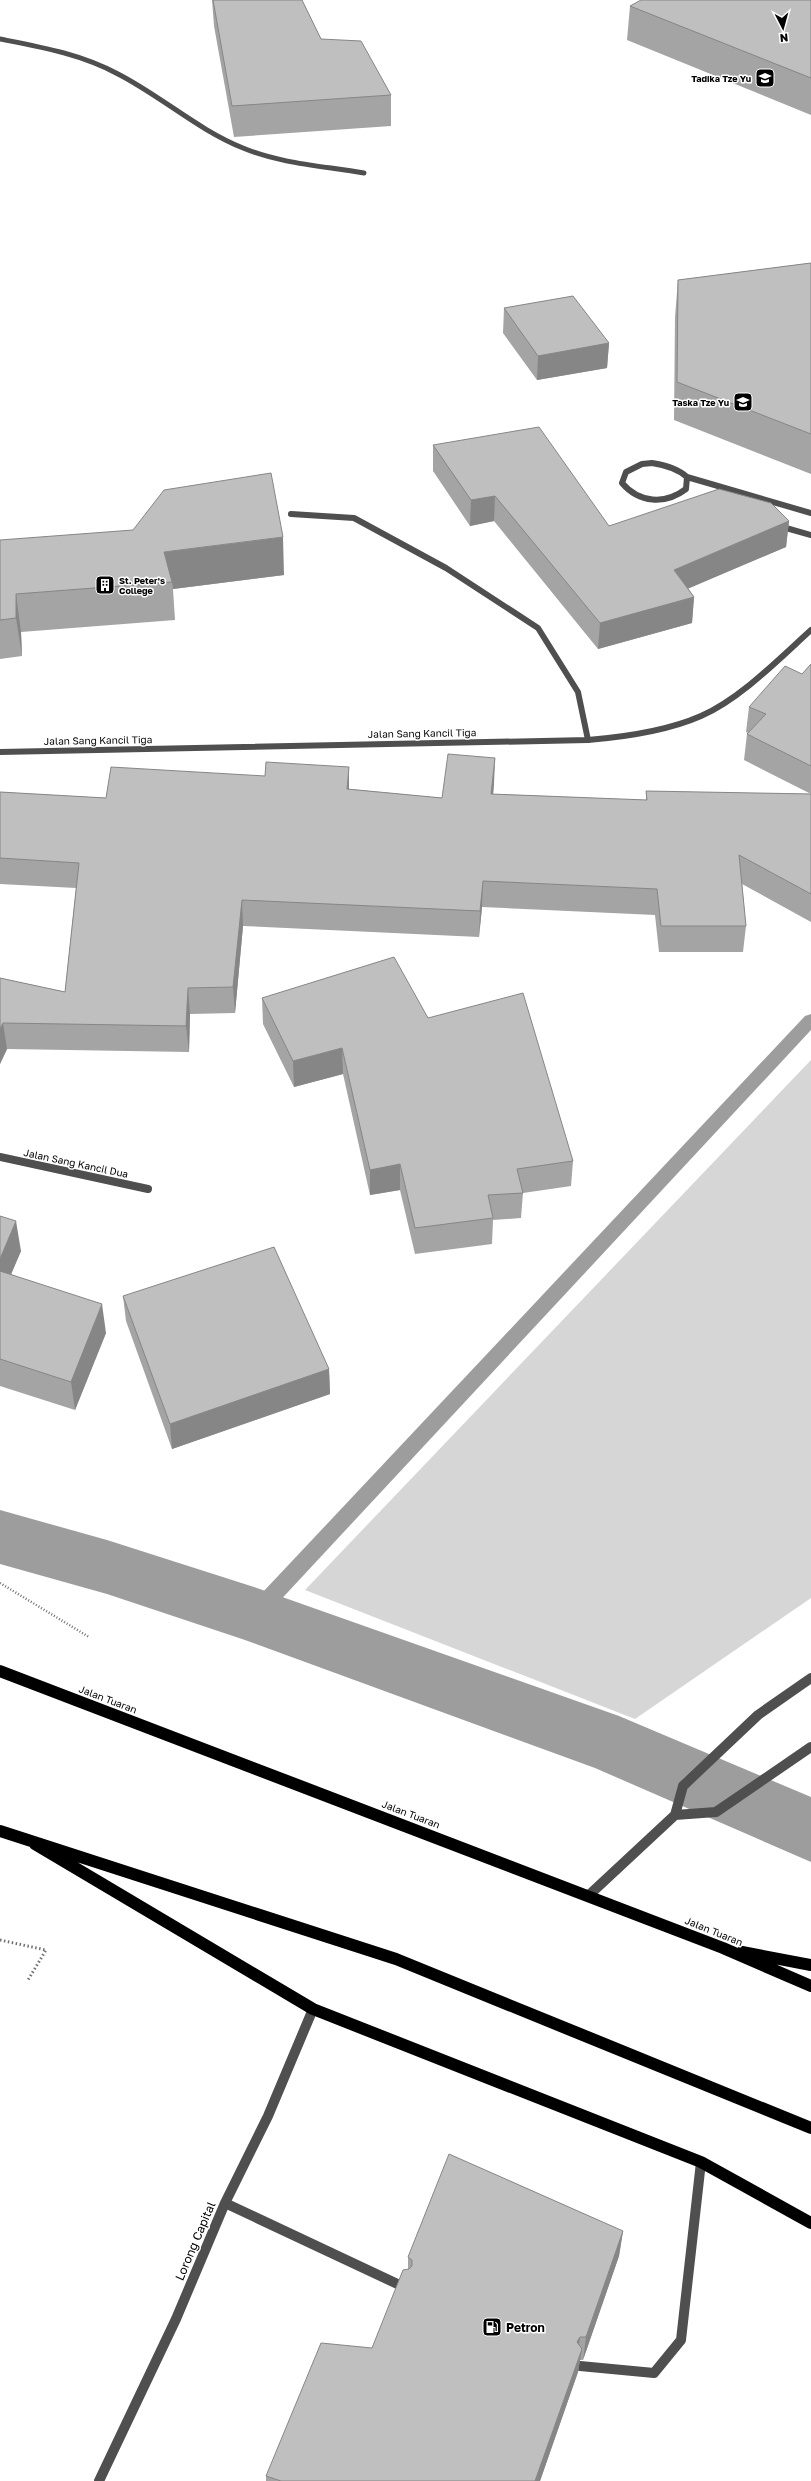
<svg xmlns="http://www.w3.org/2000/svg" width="811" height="2481" viewBox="0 0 811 2481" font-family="'Golos Text',sans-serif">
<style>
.green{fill:#d6d6d6}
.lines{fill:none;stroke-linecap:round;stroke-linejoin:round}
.stream{fill:#9d9d9d;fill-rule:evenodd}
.canal{fill:#9d9d9d;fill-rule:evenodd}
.path-far1{stroke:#717171;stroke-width:2.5;stroke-dasharray:1 2;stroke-linecap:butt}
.path{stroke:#717171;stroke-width:3;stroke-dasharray:1.5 2.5;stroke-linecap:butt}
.service-far1{stroke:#4f4f4f;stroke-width:6}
.service{stroke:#4f4f4f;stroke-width:10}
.minor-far2{stroke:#4f4f4f;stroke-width:5}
.minor-far1{stroke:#4f4f4f;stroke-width:6}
.minor{stroke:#4f4f4f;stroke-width:8}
.primary{stroke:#000;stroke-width:12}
.wall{fill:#a4a4a4}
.shaded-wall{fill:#868686}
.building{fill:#bfbfbf;stroke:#868686}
.labels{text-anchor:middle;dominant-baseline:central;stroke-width:3;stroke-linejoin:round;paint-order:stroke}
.far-poi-label{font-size:9px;font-weight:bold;fill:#000;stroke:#fff;text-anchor:end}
.street-label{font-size:10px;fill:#000;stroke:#fff}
.near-street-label{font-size:12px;fill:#000;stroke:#fff}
.near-poi-label{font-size:12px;font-weight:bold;fill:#000;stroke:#fff;text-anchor:start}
</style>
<rect width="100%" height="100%" fill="#fff"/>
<!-- green -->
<path class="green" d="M811,1060V1598L635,1719L305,1590Z"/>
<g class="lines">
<!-- stream -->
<path class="stream" d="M811,1014V1030L261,1621L254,1623L247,1621L244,1615L247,1609L805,1016Z"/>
<!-- canal -->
<path class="canal" d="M0,1510L107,1540L254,1587L619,1716L811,1797V1862L595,1768L245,1640L107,1594L0,1564Z"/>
<!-- path-far1 -->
<path class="path-far1" d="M0,1583L89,1637"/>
<!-- path -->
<path class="path" d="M0,1940L46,1950L28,1980"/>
<!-- service-far1 -->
<path class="service-far1" d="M291,514L354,518L446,568L538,628L578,692L588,740"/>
<!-- service -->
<path class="service" d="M675,1815L716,1812L811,1747
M588,1896L675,1815L683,1786L758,1715L811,1678
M225,2203L406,2288
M580,2366L654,2373L681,2340L701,2162
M99,2481L176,2319L225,2203L268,2116L313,2009"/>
<!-- minor-far2 -->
<path class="minor-far2" d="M0,39C41,47 81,54 118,74C161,96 198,130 243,148C281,164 324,166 364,173"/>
<!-- minor-far1 -->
<path class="minor-far1" d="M652,463C665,465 677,468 687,477L686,489C665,505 639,503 622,483L626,472L642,464Z
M687,477L811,513
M779,526L811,535
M0,752L588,740C624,737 667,731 701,716C740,699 779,659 811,630"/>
<!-- minor -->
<path class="minor" d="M0,1157L148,1189"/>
<!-- primary -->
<path class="primary" d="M0,1671L723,1948L811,1986
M0,1831L396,1959L811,2128
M35,1844L313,2009L701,2162L811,2223
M742,1952L811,1965"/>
</g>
<!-- wall -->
<path class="wall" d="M212,0H302L321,39L391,95V126L234,137L214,26Z
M811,0V115L627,40L630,6Z
M811,263V474L674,420L675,317L678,280Z
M504,308L609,343L607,368L537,380L503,333Z
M433,445L609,526L789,521L786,547L688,588L694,597L692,623L598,649L494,521L470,526L433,471Z
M0,540L284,575L173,589L175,620L21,632L22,656L0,659Z
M811,664V794L744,760L747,734L748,733L746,732L749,707L802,674Z
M495,758L493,794L646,800V791L811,794V922L742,884L746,926L743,952H659L655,915L482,907L479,937L243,926L235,1013L190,1014L189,1052L7,1049L0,1064V978L65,992L76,888L0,884V792L106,798L265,776L349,767V789L442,798Z
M262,998L428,1018L573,1161L571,1186L523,1193L521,1218L493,1220L492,1244L415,1254L400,1190L370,1195L343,1074L294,1087L263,1024Z
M0,1216L21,1251L11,1274L106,1333L75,1410L0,1386Z
M123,1296L329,1369L330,1394L172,1449L126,1321Z
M623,2231L619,2256L583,2360H580L578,2372L540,2481H266V2476L372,2348L408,2269V2257Z"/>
<!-- shaded-wall -->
<path class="shaded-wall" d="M609,343L607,368L537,380L538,356Z
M495,496L494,521L470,526L471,500Z
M789,521L786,547L671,596L674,570Z
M283,537L284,575L173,589L172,582L164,552Z
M16,594L21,632L22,656L16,618Z
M694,597L692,623L598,649L600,623Z
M495,758L494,784L491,820V794Z
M349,767V793L347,789Z
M483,881L482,907L479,937L480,911Z
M242,900L243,926L235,1013L233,987Z
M188,988L190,1014L189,1052L186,1026Z
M3,1023L7,1049L0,1064V1029Z
M342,1048L343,1074L294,1087L293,1061Z
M400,1164V1190L370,1195V1170Z
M16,1221L21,1251L1,1298L0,1293V1259Z
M102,1304L106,1333L75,1410L71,1382Z
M329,1369L330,1394L172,1449L170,1424Z
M623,2231L619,2256L583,2360L586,2337Z
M580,2337L577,2360V2342Z
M582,2349L578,2372L540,2481H535Z"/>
<!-- building -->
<path class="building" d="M213,0H302L321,39L361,41L391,95L232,106Z
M641,0H811V78L630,6Z
M811,263V434L677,382L678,280Z
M573,296L609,343L538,356L504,308Z
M539,427L609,526L719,489L771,503L789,521L674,570L694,597L600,623L495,496L471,500L433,445Z
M271,473L283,537L164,552L172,582L16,594V618L0,620V540L133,530L164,490Z
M811,664V766L747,734L766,714L749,707L785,666L802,674Z
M448,754L495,758L491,794L647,800L646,791L811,794V894L739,855L746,926H661L657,889L483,881L480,911L242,900L233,987L188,988L186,1026L3,1023L0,1029V978L65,992L79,863L0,858V792L106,798L111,767L265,776L266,762L349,767L347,789L442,798Z
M394,957L428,1018L523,993L573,1161L517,1169L523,1193L488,1195L493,1218L415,1228L400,1164L370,1170L342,1048L293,1061L262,998Z
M0,1216L16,1221L0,1259Z
M274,1247L329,1369L170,1424L123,1296Z
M0,1271L102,1304L71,1382L0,1359Z
M449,2154L623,2231L586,2337H580L577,2342L582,2349L535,2481H281L266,2476L321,2343L372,2348L403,2270L409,2269L412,2266V2260L408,2257Z"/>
<!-- icons -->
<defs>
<g id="school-square" transform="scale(1)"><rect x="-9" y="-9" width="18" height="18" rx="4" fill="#000" stroke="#fff"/><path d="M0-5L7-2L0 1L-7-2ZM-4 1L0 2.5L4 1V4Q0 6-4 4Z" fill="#fff"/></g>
<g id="building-square" transform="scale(1)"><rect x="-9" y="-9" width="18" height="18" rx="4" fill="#000" stroke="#fff"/><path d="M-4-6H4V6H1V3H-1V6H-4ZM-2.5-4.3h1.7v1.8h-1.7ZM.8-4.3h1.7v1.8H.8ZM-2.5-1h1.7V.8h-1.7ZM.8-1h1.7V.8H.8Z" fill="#fff"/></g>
<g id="fuel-square" transform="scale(1)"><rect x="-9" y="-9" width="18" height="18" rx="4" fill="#000" stroke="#fff"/><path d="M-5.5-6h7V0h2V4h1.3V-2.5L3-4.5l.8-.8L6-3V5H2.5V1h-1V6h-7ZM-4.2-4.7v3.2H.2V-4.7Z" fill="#fff"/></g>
</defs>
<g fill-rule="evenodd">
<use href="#school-square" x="765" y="78"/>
<use href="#school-square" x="743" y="402"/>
<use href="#building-square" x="105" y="585"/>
<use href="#fuel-square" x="492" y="2327"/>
</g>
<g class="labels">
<!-- far-poi labels -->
<g class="far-poi-label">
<text x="751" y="78">Tadika Tze Yu</text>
<text x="729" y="402">Taska Tze Yu</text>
<text x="119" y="580" text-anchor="start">St. Peter's<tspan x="119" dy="10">College</tspan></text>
</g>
<!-- street labels -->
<g class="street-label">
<text transform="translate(422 733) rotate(-1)">Jalan Sang Kancil Tiga</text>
<text transform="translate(98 740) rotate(-1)">Jalan Sang Kancil Tiga</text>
<text transform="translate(76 1163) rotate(12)">Jalan Sang Kancil Dua</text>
<text transform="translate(108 1699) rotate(21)">Jalan Tuaran</text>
<text transform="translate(411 1814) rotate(21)">Jalan Tuaran</text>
<text transform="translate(714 1931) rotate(22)">Jalan Tuaran</text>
</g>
<!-- near-street labels -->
<g class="near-street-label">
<text transform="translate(195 2241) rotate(-67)">Lorong Capital</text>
</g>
<!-- near-poi labels -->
<g class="near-poi-label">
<text x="506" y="2327">Petron</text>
</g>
</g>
<!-- north arrow -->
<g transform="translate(783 28) rotate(174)" stroke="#ffffff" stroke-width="3" paint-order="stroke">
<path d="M0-3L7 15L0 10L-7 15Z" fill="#000000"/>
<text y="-6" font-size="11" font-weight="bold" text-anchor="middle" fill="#000000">N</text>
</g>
</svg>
